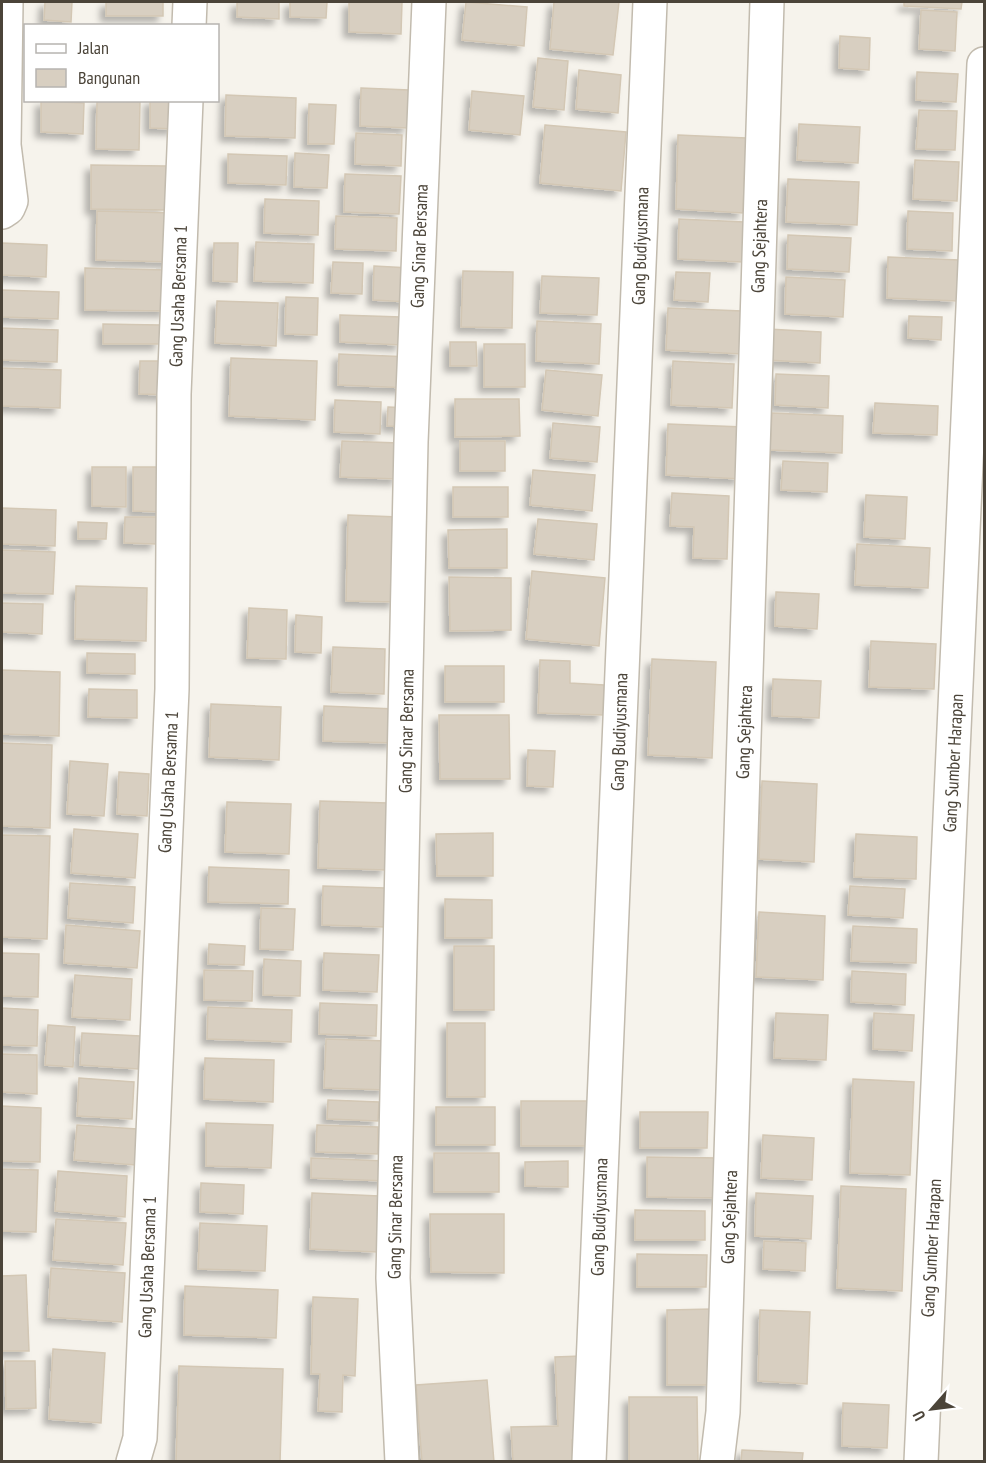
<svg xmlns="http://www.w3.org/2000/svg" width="986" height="1463" viewBox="0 0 986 1463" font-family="'PT Sans Narrow',sans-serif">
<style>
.building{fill:#d8cfc1;stroke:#d3c7b4;stroke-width:1.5;filter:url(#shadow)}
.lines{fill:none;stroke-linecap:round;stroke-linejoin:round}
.street-casing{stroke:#c2bbae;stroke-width:36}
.street{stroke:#fff;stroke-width:33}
.labels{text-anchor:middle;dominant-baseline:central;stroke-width:4.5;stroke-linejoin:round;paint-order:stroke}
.street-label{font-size:18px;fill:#4b4439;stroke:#fff}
</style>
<defs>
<filter id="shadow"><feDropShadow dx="-5.5" dy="5.5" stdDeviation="3" flood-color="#0004"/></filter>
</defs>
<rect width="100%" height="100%" fill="#f6f3ec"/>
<!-- building -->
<path class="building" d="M45,2H72L71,22L44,20Z
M106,2H163V16H106Z
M237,2H279V19L237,17Z
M290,2H327L326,18L290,17Z
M349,2H402L401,34L349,32Z
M466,2L527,7L524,46L462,40Z
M554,2H619L613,55L550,49Z
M904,2H962L961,9L904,6Z
M921,10L957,12L955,51L919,49Z
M840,36L870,38L869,70L839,68Z
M538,58L568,61L564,110L533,107Z
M579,70L621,75L618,113L576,109Z
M917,72L958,74L956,102L916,100Z
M361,88L409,90L408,128L360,126Z
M472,91L524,96L520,135L469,130Z
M226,95L296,98L295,138L225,136Z
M150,100H175V129L150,128Z
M41,101L84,103L83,134L41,132Z
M97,101L140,102L139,150L96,149Z
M309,104L336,105L334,144H308Z
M919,110L957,111L955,150L916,149Z
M799,124L860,127L858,163L797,160Z
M545,125L626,132L621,191L540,183Z
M356,133L402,135L401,166L355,164Z
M678,135L746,138L743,213L676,209Z
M295,153L329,155L327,188L294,187Z
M228,154L287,156L286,185L228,183Z
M915,160L959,162L957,201L913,199Z
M91,165L166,166L165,210L91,209Z
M345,174L401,176L399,214L344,212Z
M788,179L859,182L857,225L786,222Z
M265,199L319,201L318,235L264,233Z
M97,211L173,213V262L96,260Z
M908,211L953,213L952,251L907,249Z
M336,216L397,218L396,251L335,249Z
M679,219L744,222L742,262L678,259Z
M788,235L851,238L849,272L787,269Z
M256,242L314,244L313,283L254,281Z
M2,243L47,245L46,277L2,275Z
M214,243H238L237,282L213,281Z
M888,257L959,260L957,301L887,298Z
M333,262L363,263L362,294L331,293Z
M374,266L410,268L409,302L373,300Z
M85,268L167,270V311L85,310Z
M463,271L513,272L512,328L461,327Z
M676,272L710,273L708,302L674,300Z
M542,276L599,278L597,315L540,313Z
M786,277L845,280L843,317L785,314Z
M2,290L59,292L58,319L2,317Z
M286,297L318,298L317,335L285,334Z
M217,301L278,303L276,346L215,343Z
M668,308L742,311L741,354L666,350Z
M340,315L401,317V345L340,342Z
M909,316L942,317L941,340L908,338Z
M537,321L601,324L599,364L536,361Z
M103,324L160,325V344H103Z
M2,328L58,330L57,362L2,360Z
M768,329L821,332L820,363L766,360Z
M450,342H476L477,366H450Z
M484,344H525V387H484Z
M339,354L412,357L411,388L338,385Z
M231,358L317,361L315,420L229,416Z
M140,361H172L171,395L139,394Z
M673,361L734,364L732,408L671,405Z
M2,368L61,370L60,408L2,406Z
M546,370L602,375L598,416L542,410Z
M776,374L829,376L828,408L775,405Z
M455,399H519L520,436L455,437Z
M335,400L381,402L380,434L334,432Z
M875,403L938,406L937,435L873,433Z
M388,407L409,408V427L387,426Z
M772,413L843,416L842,453L770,450Z
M553,423L600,427L597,462L550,458Z
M668,424L743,427L741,479L666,475Z
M342,441L399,443L398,479L340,477Z
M460,441H505V471H460Z
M783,461L828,463L827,492L781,490Z
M92,467H126V507L92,506Z
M133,467H168L167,512L133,511Z
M533,470L595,475L592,511L530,505Z
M453,487H508V517H453Z
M672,493L729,496L727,559L693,558L694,527L670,526Z
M866,495L907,497L905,539L864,537Z
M2,508L56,510L55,546L2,544Z
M348,515L398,517L395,602L346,601Z
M125,517H157L156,544L124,543Z
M538,519L597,524L594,560L534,554Z
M78,522L107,523L106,539H78Z
M507,529V568H449L448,530Z
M857,544L930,548L928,588L855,585Z
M2,550L55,552L53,594L2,593Z
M532,571L605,578L599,646L526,639Z
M449,577L511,578V630L450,631Z
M76,586L147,588L146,641L75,639Z
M776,592L819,594L817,629L775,626Z
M2,603L43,604L42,634L2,632Z
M249,608L287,610L286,659L247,658Z
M296,615L322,617L321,653L295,652Z
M871,641L936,644L934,689L869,687Z
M333,647L385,649L384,694L331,692Z
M87,653L135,654V674L87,673Z
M652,659L716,662L712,758L648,755Z
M540,660L570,661V683L604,685L603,715L538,713Z
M445,666H504V702H445Z
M2,670L60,672L59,736L2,734Z
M773,679L821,681L819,718L772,716Z
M89,689L137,690V718L88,717Z
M211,704L281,707L279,760L209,757Z
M324,706L395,709L394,743L323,741Z
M439,715H509L510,779H440Z
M2,743L52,745L50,828L2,826Z
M528,750L555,751L553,787L527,786Z
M70,761L108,764L104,816L67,814Z
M119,772L149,774L147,816L117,814Z
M762,781L817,784L814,862L759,859Z
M320,801L388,803L386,870L318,868Z
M227,802L291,804L289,854L225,852Z
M74,829L138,834L135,878L71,873Z
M493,833V876H437L436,834Z
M856,834L917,837L916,879L854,877Z
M2,835L50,836L47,939L2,937Z
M209,867L289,870L288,904L208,902Z
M70,883L135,887L133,923L68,918Z
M323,886L385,888L384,927L322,925Z
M850,886L905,889L903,918L848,915Z
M445,899L492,900V938H445Z
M261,908L295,909L293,950L260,949Z
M759,912L825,916L823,980L756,977Z
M66,925L140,931L137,968L64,963Z
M853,926L917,929L916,963L851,961Z
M209,944L245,946L244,965L208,964Z
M454,946H494V1010H454Z
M2,953L39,954L38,997L2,996Z
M324,953L379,955L377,992L323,990Z
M264,959L301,961L300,996L263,995Z
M204,970L253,971L252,1001L204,1000Z
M852,971L906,974L905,1005L851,1002Z
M75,975L132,979L130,1020L72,1017Z
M320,1003L377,1005L376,1036L319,1034Z
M208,1007L292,1010L291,1042L207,1039Z
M2,1008L38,1010L37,1046L2,1045Z
M776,1013L828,1015L826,1060L774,1058Z
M874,1013L914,1015L912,1051L873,1049Z
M447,1023H485V1097H447Z
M48,1025L75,1027L73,1067L45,1065Z
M82,1033L140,1036L138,1069L80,1065Z
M326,1039L387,1041L386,1090L324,1088Z
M2,1054L37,1055V1094L2,1092Z
M205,1058L274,1060L273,1102L204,1099Z
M79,1078L134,1082L132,1119L77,1116Z
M853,1079L914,1082L910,1175L850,1173Z
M328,1100L379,1102L378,1121L327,1119Z
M521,1101H591V1146H521Z
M2,1106L41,1108L40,1162L2,1161Z
M436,1107H495V1145H436Z
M640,1112H708L707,1148H640Z
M206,1123L273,1125L271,1168L206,1166Z
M77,1125L137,1129L135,1165L74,1160Z
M317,1125L378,1127V1154L316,1152Z
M763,1135L814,1138L812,1180L761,1178Z
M434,1153H499V1192H434Z
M647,1157L720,1158V1198L647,1197Z
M311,1158L386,1161V1181L311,1178Z
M568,1161V1187L525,1186V1162Z
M2,1169L38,1170L36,1232L2,1231Z
M58,1171L127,1176L125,1217L55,1211Z
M201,1183L244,1185L243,1214L200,1212Z
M841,1186L906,1189L902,1291L837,1288Z
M312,1193L379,1196L377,1252L310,1249Z
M756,1193L813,1196L811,1239L755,1236Z
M635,1210L705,1211V1240H635Z
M430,1214H504V1273L431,1272Z
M56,1219L126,1223L123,1265L53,1260Z
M200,1223L267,1226L265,1271L198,1269Z
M764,1241L806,1243L805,1271L763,1269Z
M637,1254L707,1255L706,1287H637Z
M51,1268L125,1273L122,1322L48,1317Z
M26,1275L29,1351H2V1276Z
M185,1286L278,1290L276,1338L184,1335Z
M313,1297L358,1299L355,1376L343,1375L342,1412L318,1411L320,1374H311Z
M712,1309V1385H667V1310Z
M760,1310L810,1312L807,1384L758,1381Z
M53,1349L105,1353L101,1423L49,1419Z
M581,1356L584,1439L572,1440L573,1462H513L511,1427L558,1426L555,1357Z
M5,1361H35L36,1408L6,1409Z
M179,1366L283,1369L280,1462H176Z
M487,1380L494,1462H422L416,1385Z
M629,1397H697L698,1462H629Z
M843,1403L889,1405L887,1448L842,1446Z
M742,1450L803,1453L802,1462H741Z"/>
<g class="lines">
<!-- street casing -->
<g class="street-casing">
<path id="street" d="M189,26L190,2
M2,212L8,208L11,201L4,145L6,2
M133,1462L140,1438L172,689L174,394L186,100
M402,1462L393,1278L411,442L429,2
M589,1462L650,2
M717,1462L723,1412L767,2
M921,1462L984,64"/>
</g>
<!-- street -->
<use href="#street" class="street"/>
</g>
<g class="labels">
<!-- street labels -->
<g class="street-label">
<text transform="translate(419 246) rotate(-88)">Gang Sinar Bersama</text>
<text transform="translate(640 246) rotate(-88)">Gang Budiyusmana</text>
<text transform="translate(759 246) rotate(-88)">Gang Sejahtera</text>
<text transform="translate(178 296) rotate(-88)">Gang Usaha Bersama 1</text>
<text transform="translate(406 731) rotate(-89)">Gang Sinar Bersama</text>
<text transform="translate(619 732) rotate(-88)">Gang Budiyusmana</text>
<text transform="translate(744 732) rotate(-88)">Gang Sejahtera</text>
<text transform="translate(953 763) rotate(-87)">Gang Sumber Harapan</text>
<text transform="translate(168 782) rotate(-87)">Gang Usaha Bersama 1</text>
<text transform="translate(395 1217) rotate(-89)">Gang Sinar Bersama</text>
<text transform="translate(599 1217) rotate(-88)">Gang Budiyusmana</text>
<text transform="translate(729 1217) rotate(-88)">Gang Sejahtera</text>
<text transform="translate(931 1248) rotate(-87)">Gang Sumber Harapan</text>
<text transform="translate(147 1267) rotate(-88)">Gang Usaha Bersama 1</text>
</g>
</g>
<!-- border -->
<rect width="986" height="1463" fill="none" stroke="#4b4439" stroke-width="6"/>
<!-- legend -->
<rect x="24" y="24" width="195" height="78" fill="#ffffff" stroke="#b7b4b0" stroke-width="1.5"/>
<rect x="36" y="44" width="30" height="9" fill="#ffffff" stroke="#b7b4b0" stroke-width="1.5"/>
<text x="78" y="54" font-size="18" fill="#4b4439">Jalan</text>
<rect x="36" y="69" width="30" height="18" fill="#d8cfc1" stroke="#b7b4b0" stroke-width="1.5"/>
<text x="78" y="84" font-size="18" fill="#4b4439">Bangunan</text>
<!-- north arrow -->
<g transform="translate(932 1409) rotate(242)" stroke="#ffffff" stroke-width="4.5" paint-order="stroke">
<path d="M0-4.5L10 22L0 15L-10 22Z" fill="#4b4439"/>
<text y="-9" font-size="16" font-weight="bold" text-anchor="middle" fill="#4b4439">U</text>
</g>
</svg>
